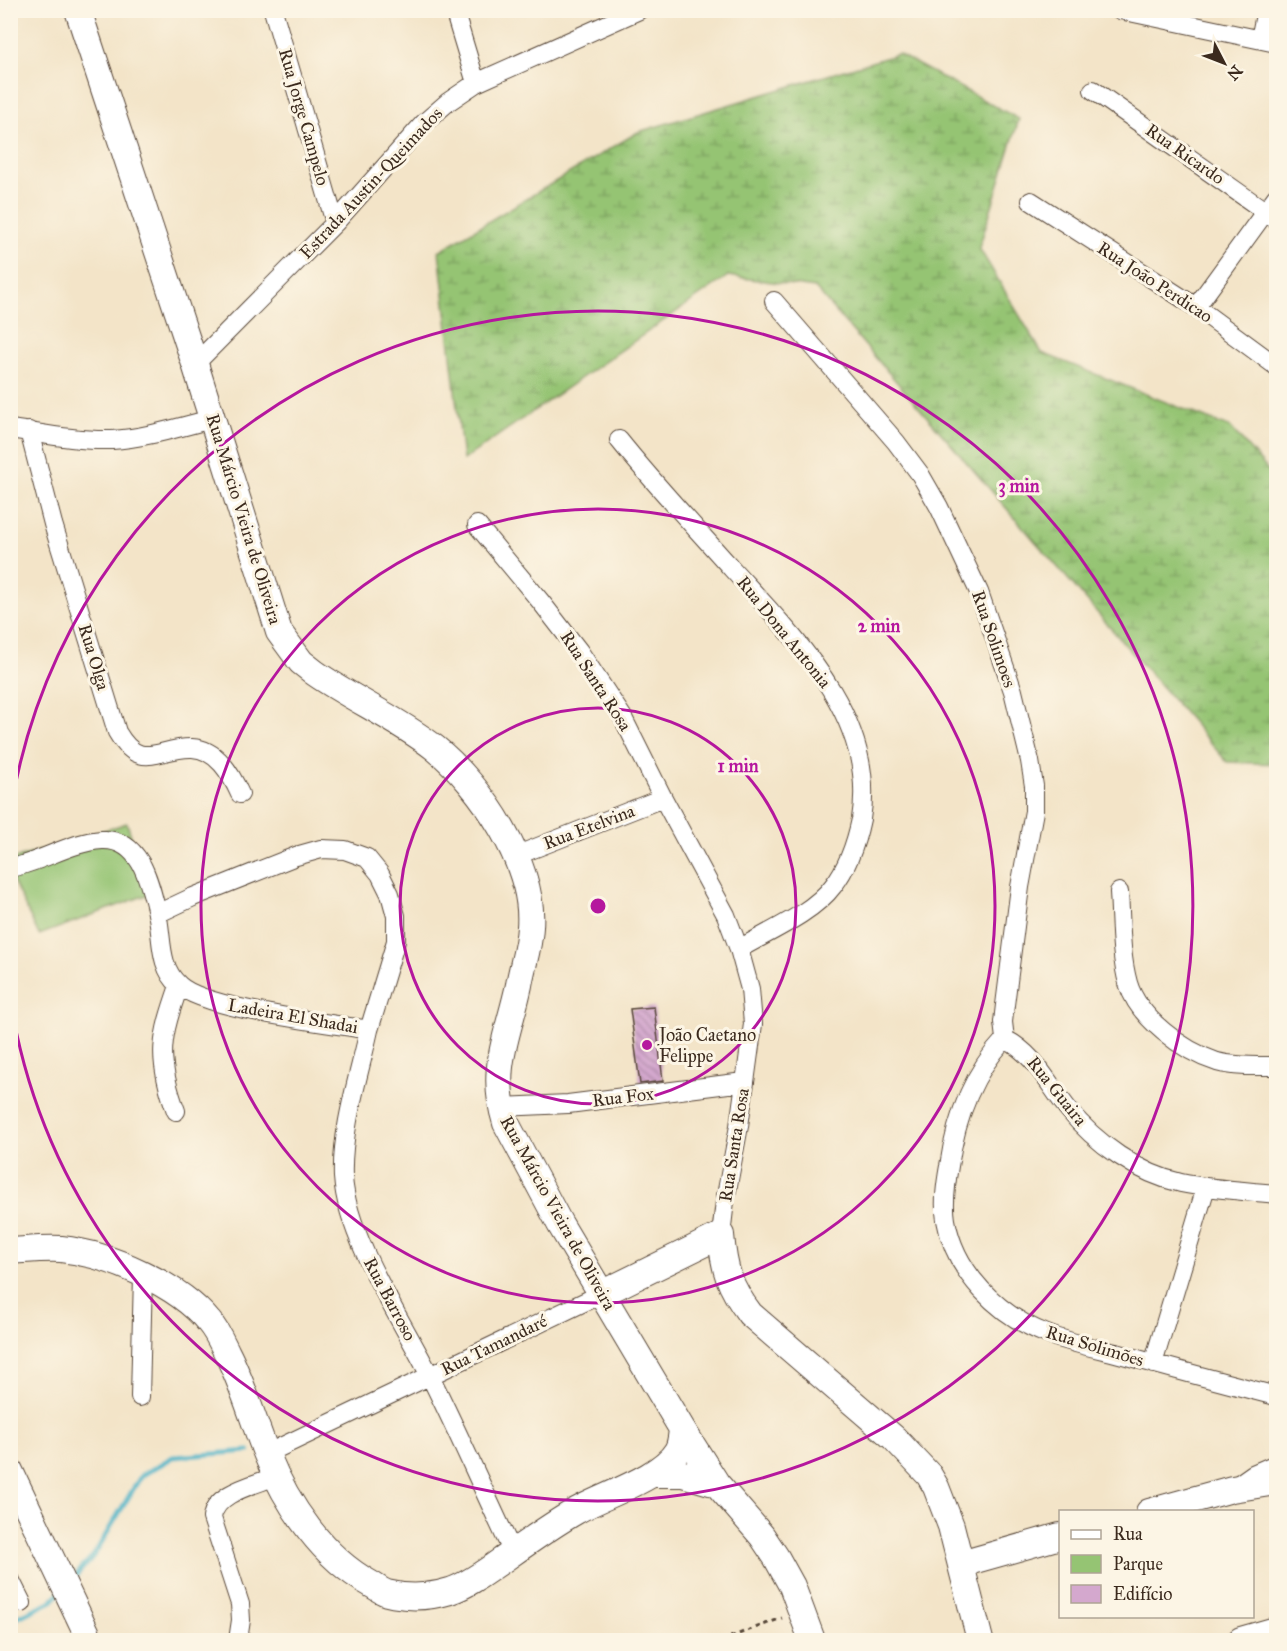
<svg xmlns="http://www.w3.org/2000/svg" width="1287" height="1651" viewBox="0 0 1287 1651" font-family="'IM FELL Great Primer',serif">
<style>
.wetland{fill:url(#wetland-marsh);stroke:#687748;stroke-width:1.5}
.green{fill:#95c473;stroke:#687748;stroke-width:1.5}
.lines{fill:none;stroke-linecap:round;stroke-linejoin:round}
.stream{stroke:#47b0c5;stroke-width:5}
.building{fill:url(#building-back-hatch)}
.street-casing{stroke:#574638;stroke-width:20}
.secondary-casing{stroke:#574638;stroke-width:28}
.path{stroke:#574638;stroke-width:3;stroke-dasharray:4.5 4.5;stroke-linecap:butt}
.street{stroke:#fff;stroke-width:18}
.secondary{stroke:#fff;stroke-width:26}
.ring{fill:none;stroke:#b5179e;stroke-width:3}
.poi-dot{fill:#b5179e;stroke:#fcf5e5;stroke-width:2}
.labels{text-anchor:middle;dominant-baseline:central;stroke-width:6;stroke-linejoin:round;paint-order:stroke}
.street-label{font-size:18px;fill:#3b2a1e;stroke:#fcf5e5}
.poi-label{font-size:18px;fill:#3b2a1e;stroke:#fcf5e5;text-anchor:start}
.centre{fill:#b5179e;stroke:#fcf5e5;stroke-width:3}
.ring-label{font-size:18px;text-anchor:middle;font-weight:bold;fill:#b5179e;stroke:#fcf5e5;stroke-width:6;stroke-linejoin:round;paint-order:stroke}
</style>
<defs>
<pattern id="wetland-marsh" width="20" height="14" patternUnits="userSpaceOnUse" patternTransform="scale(1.5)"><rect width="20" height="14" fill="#95c473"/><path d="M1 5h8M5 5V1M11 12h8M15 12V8" fill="none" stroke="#7b9f5e"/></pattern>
<pattern id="building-back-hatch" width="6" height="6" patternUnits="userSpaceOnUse" patternTransform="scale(1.5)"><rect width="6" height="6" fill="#d4a8ce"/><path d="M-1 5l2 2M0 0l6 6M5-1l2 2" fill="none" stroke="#ad89a7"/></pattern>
</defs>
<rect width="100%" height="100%" fill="#fcf5e5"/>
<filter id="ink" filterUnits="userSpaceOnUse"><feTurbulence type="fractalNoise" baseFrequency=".0167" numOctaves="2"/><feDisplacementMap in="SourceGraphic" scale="12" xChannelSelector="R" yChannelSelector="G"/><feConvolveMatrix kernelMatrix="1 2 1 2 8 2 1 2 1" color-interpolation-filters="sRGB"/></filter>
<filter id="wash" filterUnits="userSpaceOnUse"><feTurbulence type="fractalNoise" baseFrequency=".008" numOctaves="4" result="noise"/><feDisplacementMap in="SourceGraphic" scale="24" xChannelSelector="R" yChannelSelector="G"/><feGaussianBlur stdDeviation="1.35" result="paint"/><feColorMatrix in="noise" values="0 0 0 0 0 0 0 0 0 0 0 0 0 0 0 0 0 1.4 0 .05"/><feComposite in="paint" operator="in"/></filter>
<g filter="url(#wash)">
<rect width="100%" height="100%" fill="#f3e4c8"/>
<!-- wetland -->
<path class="wetland" d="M898,54L1019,119L979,248L1042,353L1231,428L1276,479V764L1227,762L815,288L728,276L463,460L439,251L638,132Z"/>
<!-- green -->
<path class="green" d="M127,823L149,894L39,935L11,877V860Z"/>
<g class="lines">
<!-- stream -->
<path class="stream" d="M71,1581L94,1555L141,1476L173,1457L249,1451
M10,1621L52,1601L60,1592"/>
</g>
<g id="blocks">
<!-- building -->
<path class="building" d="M654,1007L663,1081L640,1084L630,1009Z"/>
</g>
</g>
<g filter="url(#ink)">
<use href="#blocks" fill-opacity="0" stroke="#574638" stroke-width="1.5"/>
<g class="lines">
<!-- street casing -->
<g class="street-casing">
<path id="street" d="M273,10L335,223
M454,10L476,83
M1120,10L1276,43
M1260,39L1266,10
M1093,90L1276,219
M1031,201L1196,307L1276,366
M774,301L896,442L920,474L939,507L979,592L1013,691L1030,761L1034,786V811L1020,887L1005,1005L1003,1022L1005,1039
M1196,307L1276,197
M195,364L335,223L424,123L448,102L476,83L639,10
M10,429C44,434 79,441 112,440C146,438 179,427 212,419
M29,431L53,524L117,732C141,773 158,747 192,748C217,749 231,774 240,794
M619,440C655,485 695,527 733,570C795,638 878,719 861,819C856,843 848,867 833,886C813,913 768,932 739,949
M477,525L541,602L579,651L622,716L663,798L726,915L739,949L750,989L753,1024L739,1126L725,1201L721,1235
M515,856L663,798
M10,868C42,862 70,842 102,840C141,838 150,884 157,913C163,938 158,966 179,985C204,1009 330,1023 369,1030L396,941V916L390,894L380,874L367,858L345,850L321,849L296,856L193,897L157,914
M1119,892C1121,921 1120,954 1128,983C1138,1018 1183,1051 1217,1062C1236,1067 1257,1066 1276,1066
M369,1030C359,1076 341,1130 343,1177C347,1239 402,1320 430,1376C459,1434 485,1494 513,1553
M1005,1039C972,1074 956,1118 949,1166C946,1183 943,1202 946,1220C955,1273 999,1316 1047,1334C1073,1344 1101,1349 1127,1356C1176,1370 1226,1383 1276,1396
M1005,1039C1036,1055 1047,1083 1068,1109C1095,1143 1139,1174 1181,1183C1212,1189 1245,1191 1276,1194
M501,1107L568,1104L744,1082
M176,1111C156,1057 161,1038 179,986
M1153,1364L1206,1187
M140,1397L143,1275
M266,1454L601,1294
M1236,1486L1253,1474L1276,1464
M10,1579L22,1603
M238,1640L241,1620L240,1604L212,1518C215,1492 255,1485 276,1476"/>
</g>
<!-- secondary casing -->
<g class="secondary-casing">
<path id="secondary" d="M78,10L195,364L279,632L301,662L315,673C354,700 398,719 435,748C482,786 535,866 530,927C529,947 522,967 519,985C508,1037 489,1069 506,1123L560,1224L682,1429L717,1484L762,1536L776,1557L792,1586L812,1640
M10,1251C27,1250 44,1248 61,1249C109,1254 178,1284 209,1322C217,1331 222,1343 227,1353C244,1386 253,1421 267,1455C287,1505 323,1558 371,1584C376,1587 381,1591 387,1593C407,1598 430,1597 450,1591C468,1585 485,1572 501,1561C525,1544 550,1526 576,1511C604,1495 661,1478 677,1451C681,1444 681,1437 682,1429
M601,1294L721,1235C724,1270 729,1286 750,1314L894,1438L929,1475L936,1487L951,1526L980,1640
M10,1471L90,1640
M653,1474H683L717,1484
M1149,1512L1232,1489L1276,1482
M961,1564L1060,1536
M1241,1640L1276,1630"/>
</g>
<!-- path -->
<path class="path" d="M722,1640L782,1618"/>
<!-- street -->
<use href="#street" class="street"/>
<!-- secondary -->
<use href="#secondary" class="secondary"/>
</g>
</g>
<!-- distance rings -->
<g class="ring">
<circle cx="598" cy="906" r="198"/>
<circle cx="598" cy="906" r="397"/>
<path d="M11 808A595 595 0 1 1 11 1004"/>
</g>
<!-- markers -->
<circle class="poi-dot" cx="647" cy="1045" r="6"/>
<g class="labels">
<!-- street labels -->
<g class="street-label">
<text transform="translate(304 117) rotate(74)">Rua Jorge Campelo</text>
<text transform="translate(1185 154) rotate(35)">Rua Ricardo</text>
<text transform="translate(371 183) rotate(-47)">Estrada Austin-Queimados</text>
<text transform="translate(1155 282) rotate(33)">Rua João Perdicao</text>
<text transform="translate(244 519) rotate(73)">Rua Márcio Vieira de Oliveira</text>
<text transform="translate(784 632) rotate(51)">Rua Dona Antonia</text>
<text transform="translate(994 639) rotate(71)">Rua Solimoes</text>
<text transform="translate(94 657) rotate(73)">Rua Olga</text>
<text transform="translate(596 681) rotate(57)">Rua Santa Rosa</text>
<text transform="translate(589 827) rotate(-21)">Rua Etelvina</text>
<text transform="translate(293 1016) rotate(10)">Ladeira El Shadai</text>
<text transform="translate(1057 1091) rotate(51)">Rua Guaira</text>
<text transform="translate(623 1097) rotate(-7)">Rua Fox</text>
<text transform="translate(734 1145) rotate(-81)">Rua Santa Rosa</text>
<text transform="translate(558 1213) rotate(61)">Rua Márcio Vieira de Oliveira</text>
<text transform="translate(390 1299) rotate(62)">Rua Barroso</text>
<text transform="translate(494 1345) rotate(-26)">Rua Tamandaré</text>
<text transform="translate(1095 1346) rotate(17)">Rua Solimões</text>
</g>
<!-- poi labels -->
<g class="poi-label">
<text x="659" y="1035">João Caetano<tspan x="659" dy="21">Felippe</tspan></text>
</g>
</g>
<circle cx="598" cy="906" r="9" class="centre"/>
<g class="ring-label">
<text x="1019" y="492">3 min</text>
<text x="879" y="632">2 min</text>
<text x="738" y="772">1 min</text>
</g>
<!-- margin -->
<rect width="1287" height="1651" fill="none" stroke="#fcf5e5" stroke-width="36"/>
<!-- legend -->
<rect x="1059" y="1510" width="195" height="108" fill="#fcf5e5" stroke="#afa495" stroke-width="1.5"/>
<rect x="1071" y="1530" width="30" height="9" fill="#ffffff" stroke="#afa495" stroke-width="1.5"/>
<text x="1113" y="1540" font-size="18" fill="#3b2a1e">Rua</text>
<rect x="1071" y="1555" width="30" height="18" fill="#95c473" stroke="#afa495" stroke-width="1.5"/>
<text x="1113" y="1570" font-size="18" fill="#3b2a1e">Parque</text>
<rect x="1071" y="1585" width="30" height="18" fill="#d4a8ce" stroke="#afa495" stroke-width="1.5"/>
<text x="1113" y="1600" font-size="18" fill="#3b2a1e">Edifício</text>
<!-- north arrow -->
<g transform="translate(1224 63) rotate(132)" stroke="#fcf5e5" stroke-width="4.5" paint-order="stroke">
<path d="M0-4.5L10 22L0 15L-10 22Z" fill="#3b2a1e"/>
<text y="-9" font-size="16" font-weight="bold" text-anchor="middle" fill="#3b2a1e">N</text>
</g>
</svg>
